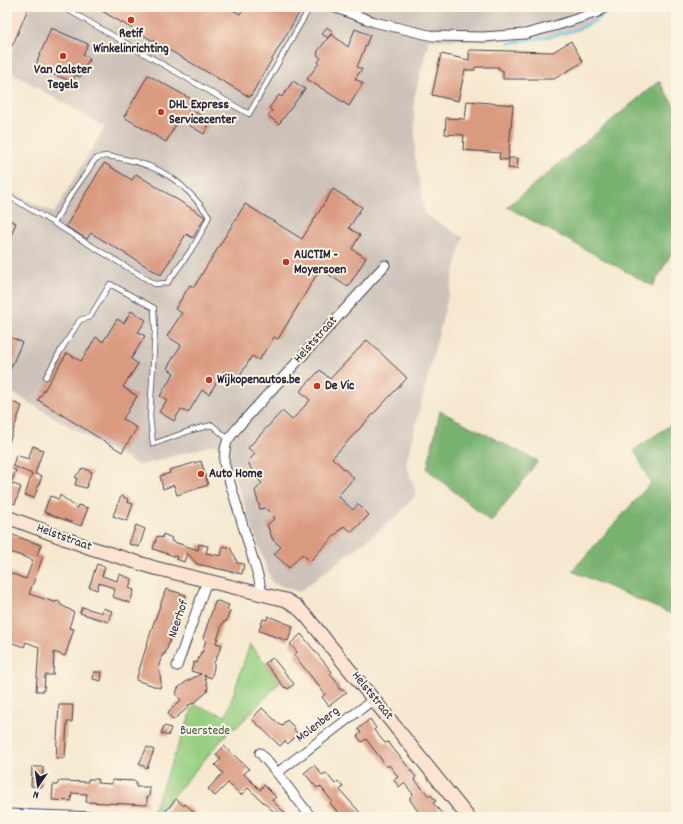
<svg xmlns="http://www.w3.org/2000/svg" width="683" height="824" viewBox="0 0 683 824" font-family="Dekko,sans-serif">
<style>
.industrial{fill:#cdc2b9}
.green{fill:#96cf82;stroke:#5c785e}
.forest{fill:#78b270;stroke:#4d6a56}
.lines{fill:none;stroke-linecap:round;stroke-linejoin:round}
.stream{stroke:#65c2e3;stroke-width:2.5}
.building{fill:#da9a80}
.lane-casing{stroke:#424051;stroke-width:6}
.street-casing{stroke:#424051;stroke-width:11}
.secondary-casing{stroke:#424051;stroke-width:15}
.lane{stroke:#fff;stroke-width:4.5}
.street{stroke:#fff;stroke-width:9}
.secondary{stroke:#fde4d1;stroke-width:13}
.poi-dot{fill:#c8321e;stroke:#fcf5e5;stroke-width:1.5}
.labels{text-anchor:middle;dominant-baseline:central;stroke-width:4;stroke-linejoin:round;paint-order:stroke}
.poi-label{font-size:13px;font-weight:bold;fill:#22223b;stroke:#fcf5e5;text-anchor:start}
.street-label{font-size:13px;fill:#22223b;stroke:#fcf5e5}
.park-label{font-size:13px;fill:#455650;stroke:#fcf5e5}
</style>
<rect width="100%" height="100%" fill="#fcf5e5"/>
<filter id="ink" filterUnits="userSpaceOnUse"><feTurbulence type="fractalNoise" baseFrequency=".025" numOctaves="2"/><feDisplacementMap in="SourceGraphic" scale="8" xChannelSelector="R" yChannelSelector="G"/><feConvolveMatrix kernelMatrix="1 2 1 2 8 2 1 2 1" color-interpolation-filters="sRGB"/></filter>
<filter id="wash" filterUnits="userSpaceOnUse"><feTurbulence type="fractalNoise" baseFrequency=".012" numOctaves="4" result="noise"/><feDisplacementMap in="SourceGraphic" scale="16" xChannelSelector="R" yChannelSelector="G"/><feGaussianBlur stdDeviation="0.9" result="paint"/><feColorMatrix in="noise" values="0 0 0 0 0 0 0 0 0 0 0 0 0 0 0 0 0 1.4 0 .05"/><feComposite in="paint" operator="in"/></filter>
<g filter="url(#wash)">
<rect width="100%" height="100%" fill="#f6e8cf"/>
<!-- industrial -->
<path class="industrial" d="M31,7H615L601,17L583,27L569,32L527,38L484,40H429L414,99L415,156L425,215L463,237L406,463L416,494L395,518L299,592L272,583L229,461L215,444L139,466L7,390V190L54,213L105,127L7,70V64Z"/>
<!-- green -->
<path class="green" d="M250,644L280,682L237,727L231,729L156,816L152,813L194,705L226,716Z"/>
<!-- forest -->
<path class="forest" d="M659,81L676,109V245L653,286L507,207Z
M440,411L538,461L491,522L427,469Z
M676,421V616L572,571L651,483L634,450Z"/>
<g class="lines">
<!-- stream -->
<path class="stream" d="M509,43C533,39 560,37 583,27C595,22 605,14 615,7"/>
</g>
<g id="blocks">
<!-- building -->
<path class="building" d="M95,7H228L240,14L244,7H293L300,11L250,97Z
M327,27L333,32L328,38L322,34Z
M51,28L88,44L83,55L90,58L80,77L75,75L73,82L35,67Z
M355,29L370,35L357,67L362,69L355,79L363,83L349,106L307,79L319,63L318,62L321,58L317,55L318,51L331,34L348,47Z
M571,41L583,62L554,79H503V70H499V67H475V70H465L458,101L432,95L441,54L469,60V50L553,52Z
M148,75L191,99L186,107L211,121L204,134L179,119L166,142L124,117Z
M293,81L305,89L279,124L268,116L272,111L269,108L279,95L282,97Z
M467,101L513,105L508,160L499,159L500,153L463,150L464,135L445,134L446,118L465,119Z
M509,158H518L517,169L508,168Z
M104,163L132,180L136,174L205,217L193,238L186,234L161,275L91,233L87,239L66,226Z
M333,189L362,207L349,228L360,235L352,249L366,258L348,287L320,269L278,339L274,337L259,360L252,356L238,379L224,371L209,394L202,390L188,413L181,409L174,421L159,412L167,400L160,396L174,373L167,368L181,345L167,336L182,313L175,309L190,285L194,287L245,204L302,239Z
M7,219L16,223L7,246Z
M131,311L146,320L138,332L145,336L131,359L138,364L123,387L137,396L123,419L137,428L122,452L38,400L67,353L81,361L96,337L103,342L117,319L124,323Z
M7,336L22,342L7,377Z
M367,340L407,378L332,458L354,478L338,496L353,510L358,504L369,515L352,532L344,526L310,561L302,554L289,568L274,554L281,547L273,540L267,525L275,518L265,508L260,509L255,491L262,483L254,476L248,461L255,454L248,448L282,411L292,420L310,400L300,391L320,370L330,379Z
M7,400L22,406L8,445H7Z
M33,446L43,450L35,474L42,476L34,498L25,495L32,474L13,466L16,455L28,459Z
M201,461L208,485L177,495L174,485L163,489L160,476L170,473L169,470Z
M7,467L16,470L11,483L21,487L15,504L7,501Z
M83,468L92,472L86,488L75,485L77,478L75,477Z
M60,495L77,508L78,505L88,508L81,526L44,512L50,496L59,499Z
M121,496L128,499L127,502L133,504L127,521L113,516Z
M136,525L145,529L139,547L129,544Z
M7,533L41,545L37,555L43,557L29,594L54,602L59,601L61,605L74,612L69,628L74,629L65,656L54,652L53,675H45L44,691H36L39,647L26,642L24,647L7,641V572L26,579L33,560L7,551Z
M163,534L172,538L171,541L198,550L199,544L208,546L206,553L221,556L223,546L231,548V550L235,556L237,563L244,564L242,574L197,564L187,553L184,562L176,559L177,557L153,549L157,536L162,538Z
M97,564L105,567L102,576L117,581L119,574L132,579L129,588L134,590L130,603L113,597L115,590H114V588L99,583L97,590L89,587Z
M166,589L186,595L181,609L178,608L171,625L175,627L165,654H163L159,665L161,683L160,688L136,680L153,625Z
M218,601L229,605L227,610L230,611L226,622H223L216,643L222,645L214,663V668L211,678L204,675L208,687L207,692L194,703L188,705L189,707L173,720L168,714L171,709L181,700L176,694L178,688L187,681L201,674L191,671L194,662L197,663L201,652L202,653L206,640L203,638L215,602Z
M82,607L102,613L103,608L112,611L108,622L80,613Z
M268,616L293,626L288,641L259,631L263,619L267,620Z
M301,634L332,672L330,674L339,685V689L347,692L329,706L322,697L325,694L294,655L297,652L290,644Z
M273,658L294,684L288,689L286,687L285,688L265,663Z
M94,672H102L101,681L93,679Z
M59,705H73L72,722H67L65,758H56Z
M262,708L281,726L287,720L295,728L294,730L298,734L288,744L285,741L280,746L252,719Z
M370,719L376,728L374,730L385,743L388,742L405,763L416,777L414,779L429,796L431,795L436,801L433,803L445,817H422L410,800V797L413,794L404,783L399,787L394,780L398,777L389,765L387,767L366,739L362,742L357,736L361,733L358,729Z
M164,726L171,728L168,736L161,733Z
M224,746L249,769L244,774L260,790L264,785L276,797L272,800L289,817H269L274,812L248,788L241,795L228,783L215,796L208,789L223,773L215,765L221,759L216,755Z
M147,747L154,750L147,768L139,764Z
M314,765L322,775L326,773L335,784L338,781L343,787L340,790L364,817H342L330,803L332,801L320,786L317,788L304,773Z
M32,767H43L42,787L31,786Z
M88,779H98L97,783L112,784V780L136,781V787H150L149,797H147V805L86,802L87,794L72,793L71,801L52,800L53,785H57L59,781L88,782Z
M176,799L184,806L185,804L200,817H171L165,812Z"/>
</g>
</g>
<g filter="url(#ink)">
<use href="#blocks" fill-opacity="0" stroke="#424051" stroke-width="1"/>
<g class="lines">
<!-- lane casing -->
<g class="lane-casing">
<path id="lane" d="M63,7L249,114L310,7
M7,195L155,284L167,283C183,262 199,241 209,216C184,182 162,166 120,158C112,157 103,154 96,159C92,162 90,168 87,172C74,189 64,205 54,223
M46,377L61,350L80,320L90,317L110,284L154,308L155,331L150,416L153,444L192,430L212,425L228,439"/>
</g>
<!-- street casing -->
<g class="street-casing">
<path id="street" d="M334,7L374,22L433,36L483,37L525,34L558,25L598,12L605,7
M262,594L259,579L224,463C225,444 225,442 238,427L385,265
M177,666L207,581
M260,753L277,773L374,699
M277,773L311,817
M7,814L98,817"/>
</g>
<!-- secondary casing -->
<g class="secondary-casing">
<path id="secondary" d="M7,41L21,7
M7,517L88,547L155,568L286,600L296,606L307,617L468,817"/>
</g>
<!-- lane -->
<use href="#lane" class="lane"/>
<!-- street -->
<use href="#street" class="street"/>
<!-- secondary -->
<use href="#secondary" class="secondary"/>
</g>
</g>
<!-- markers -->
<g class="poi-dot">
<circle cx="131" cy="20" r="4"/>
<circle cx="63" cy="56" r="4"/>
<circle cx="161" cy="112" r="4"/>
<circle cx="286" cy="262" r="4"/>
<circle cx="209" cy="380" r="4"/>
<circle cx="317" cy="386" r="4"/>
<circle cx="201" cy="474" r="4"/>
</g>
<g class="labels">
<!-- poi labels -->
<g class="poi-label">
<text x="131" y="34" text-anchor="middle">Retif<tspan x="131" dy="15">Winkelinrichting</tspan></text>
<text x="63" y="70" text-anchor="middle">Van Calster<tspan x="63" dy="15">Tegels</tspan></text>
<text x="169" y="105">DHL Express<tspan x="169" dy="15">Servicecenter</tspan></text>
<text x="294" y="255">AUCTIM -<tspan x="294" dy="15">Moyersoen</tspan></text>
<text x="217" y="380">Wijkopenautos.be</text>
<text x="325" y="386">De Vic</text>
<text x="209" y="474">Auto Home</text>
</g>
<!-- street labels -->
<g class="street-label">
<text transform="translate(316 340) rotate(-48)">Helststraat</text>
<text transform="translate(64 538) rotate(20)">Helststraat</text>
<text transform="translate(179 619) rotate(-71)">Neerhof</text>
<text transform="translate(372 696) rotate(51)">Helststraat</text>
<text transform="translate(318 725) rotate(-37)">Molenberg</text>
</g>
<!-- park labels -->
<g class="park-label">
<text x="205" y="731">Buerstede</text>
</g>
</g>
<!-- margin -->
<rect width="683" height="824" fill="none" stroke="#fcf5e5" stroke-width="24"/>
<!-- north arrow -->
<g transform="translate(38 786) rotate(193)" stroke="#fcf5e5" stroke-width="3" paint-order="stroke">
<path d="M0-3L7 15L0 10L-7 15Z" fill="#22223b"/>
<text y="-6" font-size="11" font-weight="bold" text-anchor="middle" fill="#22223b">N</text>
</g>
</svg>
